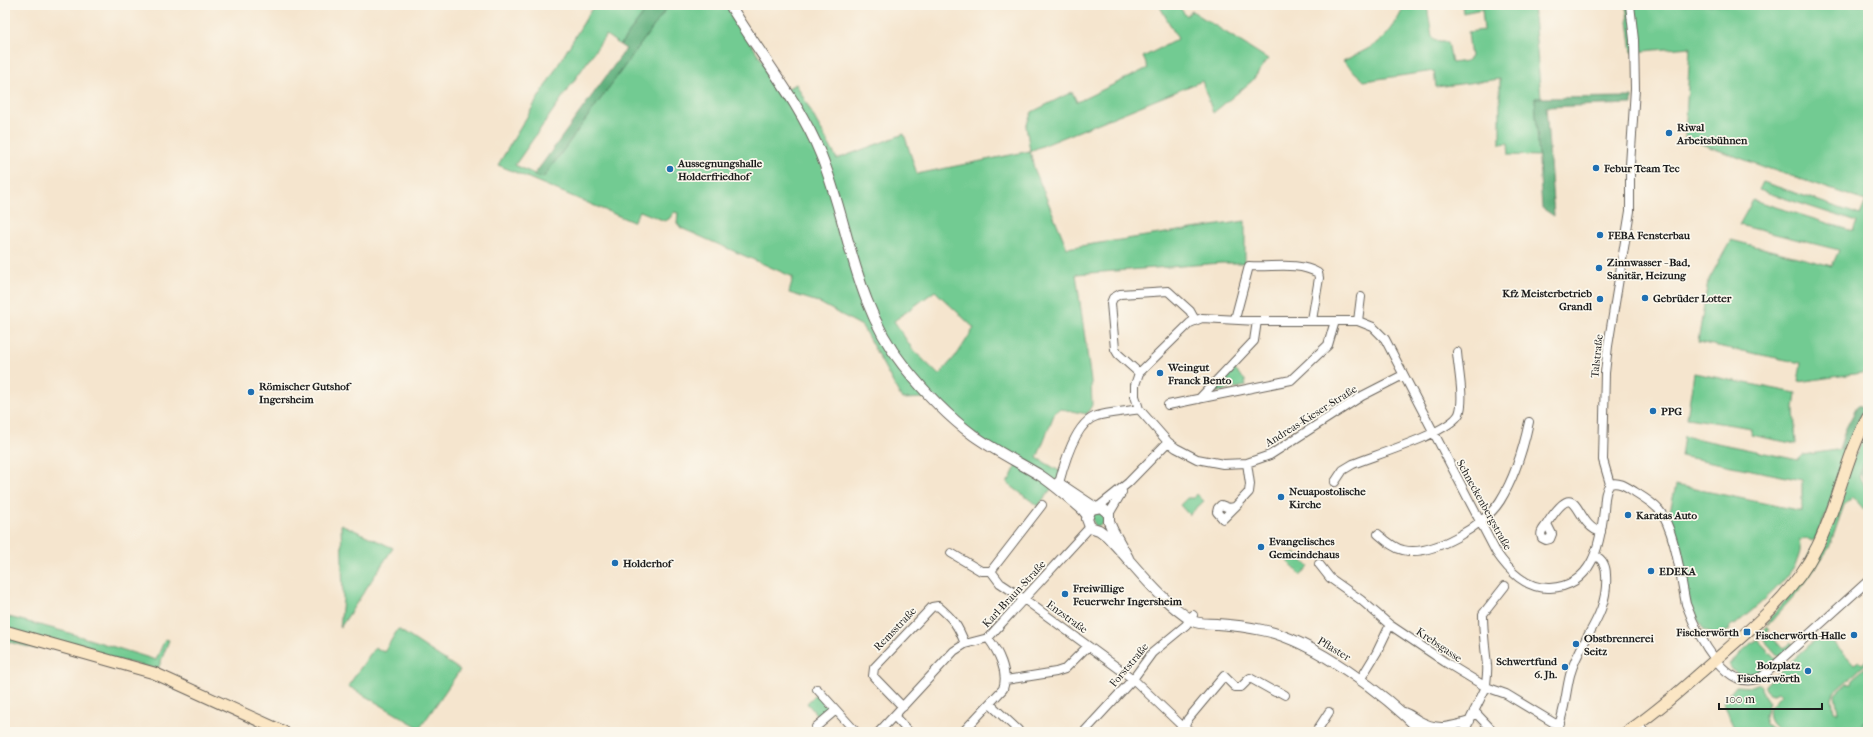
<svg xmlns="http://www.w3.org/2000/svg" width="1873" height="737" viewBox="0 0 1873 737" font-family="'IM FELL French Canon',serif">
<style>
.green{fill:#72cb92;stroke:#477457;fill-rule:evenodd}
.forest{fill:#5daf7c;stroke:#3c664c}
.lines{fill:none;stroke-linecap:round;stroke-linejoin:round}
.minor-casing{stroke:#68625a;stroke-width:10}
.tertiary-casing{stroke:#68625a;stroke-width:12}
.secondary-casing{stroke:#68625a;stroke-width:13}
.minor{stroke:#fff;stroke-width:8}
.tertiary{stroke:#fff;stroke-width:10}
.secondary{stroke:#fbe6c4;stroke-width:11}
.poi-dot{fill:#1f6fb2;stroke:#fbf7ec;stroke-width:1.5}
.labels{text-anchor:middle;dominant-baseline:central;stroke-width:3.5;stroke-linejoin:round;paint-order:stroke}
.poi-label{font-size:11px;font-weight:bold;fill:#1c1c1c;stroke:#fbf7ec;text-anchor:start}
.street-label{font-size:11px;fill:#1c1c1c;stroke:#fbf7ec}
</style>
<rect width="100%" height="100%" fill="#fbf7ec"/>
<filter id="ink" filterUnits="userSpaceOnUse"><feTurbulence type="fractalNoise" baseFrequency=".025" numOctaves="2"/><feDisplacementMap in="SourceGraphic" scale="8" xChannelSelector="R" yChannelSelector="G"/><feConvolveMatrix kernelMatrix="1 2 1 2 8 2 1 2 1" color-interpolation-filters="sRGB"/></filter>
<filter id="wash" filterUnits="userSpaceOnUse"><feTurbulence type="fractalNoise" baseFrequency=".012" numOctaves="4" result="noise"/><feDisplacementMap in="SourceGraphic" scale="16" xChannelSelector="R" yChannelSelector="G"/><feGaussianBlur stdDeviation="0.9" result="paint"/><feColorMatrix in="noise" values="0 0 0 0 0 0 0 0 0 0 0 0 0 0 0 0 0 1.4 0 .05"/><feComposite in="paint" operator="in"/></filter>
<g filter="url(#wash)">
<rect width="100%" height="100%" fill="#f5e5ce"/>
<!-- green -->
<path class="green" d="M594,5H650L620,45L606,35L515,165L543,178L669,5H726L782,91L796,84L837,159L904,134L917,174L1030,151L1026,126L1032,112L1072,92L1077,102L1148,68L1143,57L1178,39L1159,5H1178L1186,16L1192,11L1268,59L1252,81L1213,113L1202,81L1030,151L1034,168L1067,248L1245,221V263H1221L1076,274L1091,381L1092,405L1087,414L1061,409L1055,412L1037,458L1061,472L1059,479L1038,506L1007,483L1011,477L1016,466L927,398L902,399L862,326L818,302L789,293L793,277L681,228L677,223L678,213L674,212L669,219L665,221L640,211L633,222L498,165ZM935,291L974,328L958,353L939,375L913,350L894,321Z
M1405,5H1427L1432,37L1439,42H1448L1452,63L1466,61L1471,57L1468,32L1484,30L1482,9L1463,13L1462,5H1533L1541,98H1535L1539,156L1509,155L1508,143L1500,144V79L1436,87L1434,71L1364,81L1343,61C1378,44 1387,42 1405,5Z
M1626,5H1868V372L1798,382L1801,363L1698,342L1708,281L1731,240L1832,266L1839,250L1739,225L1753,200L1853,231L1857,222L1759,190L1763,182L1860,215L1866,201L1770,169L1685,138L1690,47L1632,52Z
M1232,367L1245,380L1246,386L1218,392L1214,390V386Z
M1694,373L1796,393L1794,409L1796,444L1751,435L1752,428L1687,418Z
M1868,428V449L1859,477L1868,491V514L1853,497L1844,505L1829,548L1802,587L1767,626L1770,618L1790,595Z
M1684,436L1798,460L1803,455L1849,448L1826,514L1815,539L1812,541L1808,539L1799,540C1800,545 1801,550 1799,555C1793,579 1753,609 1735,625L1733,624L1729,628L1730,630L1718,635L1704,631L1689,603L1669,515L1676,485L1802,511V480L1681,456Z
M1868,455V486L1861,475Z
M1197,494L1204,501L1189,515L1180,505L1187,498H1194Z
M1099,511L1105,516V521L1100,526H1095L1091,515Z
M341,524L393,548L340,628L343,599Z
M1295,553L1309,567L1300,575L1287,561Z
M5,616L66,632L156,660L165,639L169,640L158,669L39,643L37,649L5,641Z
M1766,627L1769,630L1767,632L1783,649L1791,642L1793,645L1780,658L1762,638L1761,636Z
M398,629L460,670L420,728L348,686L375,647L384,652Z
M1824,632L1854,664L1859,661L1862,664L1868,658V662L1834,692L1832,698L1834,712L1838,713L1835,694L1847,683H1851L1852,679L1868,665V718L1861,725L1868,720V732H1783C1773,727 1766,720 1769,708L1781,695L1778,692L1774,694C1769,694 1764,689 1765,685Z
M1757,639L1777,660C1764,672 1740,688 1729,664Z
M1760,684L1762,686V691L1769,701L1765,716L1766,724L1777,732H1737L1723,702L1736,686L1751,687Z
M817,693L831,710L820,719L807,703Z"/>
<!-- forest -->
<path class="forest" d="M650,5H669L543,178L534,175L626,49L620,45Z
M1632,97V104L1546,107L1554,216L1542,208L1535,98Z
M1858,405L1868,409L1849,448L1839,449L1846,428Z"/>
</g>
<g filter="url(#ink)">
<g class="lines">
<!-- minor casing -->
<g class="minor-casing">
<path id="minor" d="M1235,319L1249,266C1271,268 1297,261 1318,273L1319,278L1312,320
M1358,321L1361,297
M1139,373L1118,354L1115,349L1111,303L1113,298L1120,294L1168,291L1190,311L1195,320
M1403,375L1362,396L1270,455L1247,463L1223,464L1197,459L1176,448L1168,442L1139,409L1135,396V385L1139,373L1190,323L1202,318L1257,321H1358L1373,327L1385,339L1496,552C1509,571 1526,589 1550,588C1593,586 1600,545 1604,510C1605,501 1604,492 1610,484
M1199,399L1254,341L1257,321
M1168,405L1291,380L1328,345L1335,321
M1335,482L1343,470L1353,464C1375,455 1449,433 1459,414C1465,400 1458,368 1457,352
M1059,483C1064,464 1076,421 1097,416C1110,412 1125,412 1139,409
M1610,484L1603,460L1605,373L1608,346L1630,211V165L1635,89L1634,40L1630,5
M1610,484C1619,481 1627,487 1635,492C1643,497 1653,503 1659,510C1675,529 1681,580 1686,604C1696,631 1727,700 1764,675L1868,581
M1098,507L1128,483L1168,442
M1235,507L1223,519L1217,512L1218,508L1221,505L1229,508L1235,507L1249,492L1250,484L1247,463
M1109,514L1122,492
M1547,524L1552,534L1550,539L1546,540L1542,538C1539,531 1545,528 1548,522C1580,473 1573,525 1601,532
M1378,534C1385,540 1393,548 1403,550C1432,557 1485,525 1500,501C1515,477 1523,450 1529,422
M951,553L981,571H991
M1319,564L1330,578L1361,600L1390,625L1445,662L1486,687L1506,694L1554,723L1560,724
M991,571L1000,583L1024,599L1133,679L1181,725L1192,732
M991,571L1042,505
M1006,680L1056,672L1065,669L1088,646
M1360,680L1377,652L1390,625
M1486,687C1486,679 1488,672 1487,665C1485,648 1483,631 1483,614L1505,586
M817,689L856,732
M990,704L1018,730
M903,707L873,676L874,668L932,607L938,606C953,619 958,625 965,644
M1474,711L1494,732
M1404,712C1410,714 1413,717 1418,720C1437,731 1450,727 1470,721
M894,716L909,732
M1638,724L1644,732
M816,727L836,710
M1183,730L1188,719L1224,676L1235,687H1241L1250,678L1275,692L1276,690L1285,695
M879,732L954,651L965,644L988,638L1090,527
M963,732L1003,689C1009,672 998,651 988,638
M1084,732L1133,679L1152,653L1186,625L1193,615
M1316,732L1329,712
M1464,732L1486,687
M1556,732C1565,714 1565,695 1570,675C1580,638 1609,617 1606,575C1606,567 1603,559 1595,556"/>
</g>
<!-- tertiary casing -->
<g class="tertiary-casing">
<path id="tertiary" d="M730,5C760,55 799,101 821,155C849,224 854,304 903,365C923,390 946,415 973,435C994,450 1016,461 1038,474C1054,484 1069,498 1083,510L1087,515
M1058,483L1094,507
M1128,558L1113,531L1109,522V514L1101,507L1091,509L1087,519L1090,527L1099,530L1107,536C1135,565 1159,600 1193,621C1201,625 1209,623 1217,624C1232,625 1248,627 1262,630C1313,640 1386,695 1422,732"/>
</g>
<!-- secondary casing -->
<g class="secondary-casing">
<path id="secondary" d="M5,631L154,673L284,732
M1627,732C1655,713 1681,690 1707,667C1747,632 1793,596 1817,547C1838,506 1845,458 1868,417"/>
</g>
<!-- minor -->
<use href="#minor" class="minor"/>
<!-- tertiary -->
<use href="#tertiary" class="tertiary"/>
<!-- secondary -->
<use href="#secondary" class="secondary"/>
</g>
</g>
<!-- markers -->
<g class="poi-dot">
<circle cx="1669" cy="133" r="4"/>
<circle cx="1596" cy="168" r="4"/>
<circle cx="670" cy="169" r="4"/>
<circle cx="1600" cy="235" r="4"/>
<circle cx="1599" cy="268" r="4"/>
<circle cx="1645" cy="298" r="4"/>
<circle cx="1600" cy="299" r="4"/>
<circle cx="1160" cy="373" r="4"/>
<circle cx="251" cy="392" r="4"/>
<circle cx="1653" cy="411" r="4"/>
<circle cx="1281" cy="497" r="4"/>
<circle cx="1628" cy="515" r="4"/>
<circle cx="1261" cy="547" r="4"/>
<circle cx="615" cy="563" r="4"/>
<circle cx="1651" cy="571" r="4"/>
<circle cx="1065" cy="594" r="4"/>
<rect x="1743" y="628" width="8" height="8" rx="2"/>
<circle cx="1854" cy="635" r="4"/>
<circle cx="1576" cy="644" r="4"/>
<circle cx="1565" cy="667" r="4"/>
<circle cx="1808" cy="671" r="4"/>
</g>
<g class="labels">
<!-- poi labels -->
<g class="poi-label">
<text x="1677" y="127">Riwal<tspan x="1677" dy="13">Arbeitsbühnen</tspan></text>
<text x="678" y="163">Aussegnungshalle<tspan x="678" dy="13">Holderfriedhof</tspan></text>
<text x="1604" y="168">Febur Team Tec</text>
<text x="1608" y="235">FEBA Fensterbau</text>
<text x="1607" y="262">Zinnwasser - Bad,<tspan x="1607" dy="13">Sanitär, Heizung</tspan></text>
<text x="1592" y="293" text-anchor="end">Kfz Meisterbetrieb<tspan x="1592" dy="13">Grandl</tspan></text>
<text x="1653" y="298">Gebrüder Lotter</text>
<text x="1168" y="367">Weingut<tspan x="1168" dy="13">Franck Bento</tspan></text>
<text x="259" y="386">Römischer Gutshof<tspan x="259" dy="13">Ingersheim</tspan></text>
<text x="1661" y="411">PPG</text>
<text x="1289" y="491">Neuapostolische<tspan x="1289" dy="13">Kirche</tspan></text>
<text x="1636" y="515">Karatas Auto</text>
<text x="1269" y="541">Evangelisches<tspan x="1269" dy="13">Gemeindehaus</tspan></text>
<text x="623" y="563">Holderhof</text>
<text x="1659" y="571">EDEKA</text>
<text x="1073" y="588">Freiwillige<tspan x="1073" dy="13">Feuerwehr Ingersheim</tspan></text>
<text x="1739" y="632" text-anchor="end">Fischerwörth</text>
<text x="1846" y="635" text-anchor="end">Fischerwörth-Halle</text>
<text x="1584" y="638">Obstbrennerei<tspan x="1584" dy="13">Seitz</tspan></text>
<text x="1557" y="661" text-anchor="end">Schwertfund<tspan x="1557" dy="13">6. Jh.</tspan></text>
<text x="1800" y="665" text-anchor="end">Bolzplatz<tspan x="1800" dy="13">Fischerwörth</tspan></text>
</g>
<!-- street labels -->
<g class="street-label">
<text transform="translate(1597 356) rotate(-84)">Talstraße</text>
<text transform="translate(1311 416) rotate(-32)">Andreas-Kieser-Straße</text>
<text transform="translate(1484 505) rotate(61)">Schneckenbergstraße</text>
<text transform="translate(1014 594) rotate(-47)">Karl-Braun-Straße</text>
<text transform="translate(1067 617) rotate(36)">Enzstraße</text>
<text transform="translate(895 629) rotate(-46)">Remsstraße</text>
<text transform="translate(1439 645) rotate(34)">Krebsgasse</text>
<text transform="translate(1334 649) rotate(31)">Pflaster</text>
<text transform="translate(1129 665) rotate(-50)">Forststraße</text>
</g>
</g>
<!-- margin -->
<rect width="1873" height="737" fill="none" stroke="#fbf7ec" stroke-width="20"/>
<!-- scale -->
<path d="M1719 703v6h103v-6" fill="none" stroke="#1c1c1c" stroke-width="2"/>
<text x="1725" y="703" font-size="12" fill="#1c1c1c" stroke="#fbf7ec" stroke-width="3" paint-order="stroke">100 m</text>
</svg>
